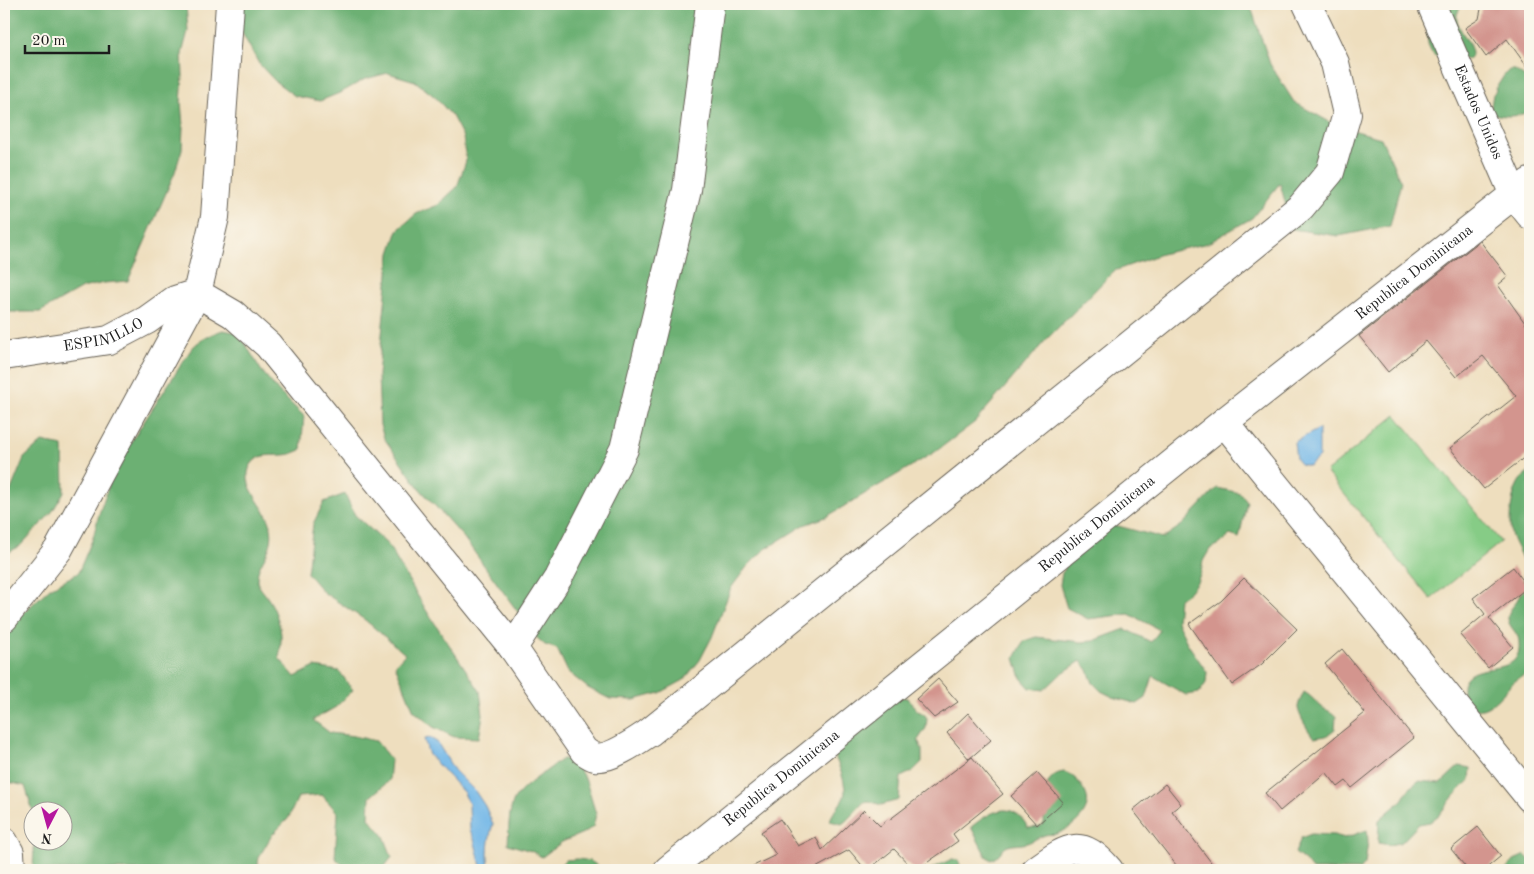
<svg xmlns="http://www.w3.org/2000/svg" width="1534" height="874" viewBox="0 0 1534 874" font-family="'Old Standard TT',serif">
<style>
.green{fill:#86cc86;stroke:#517451}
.forest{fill:#6cb073;stroke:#446648}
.water{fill:#70b6e7;stroke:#466982}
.building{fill:#d3958e}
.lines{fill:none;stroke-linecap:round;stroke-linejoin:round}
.street-casing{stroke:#666055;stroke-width:30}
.secondary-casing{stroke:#666055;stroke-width:30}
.street{stroke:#fff;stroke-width:28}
.secondary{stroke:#fff;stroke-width:28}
.labels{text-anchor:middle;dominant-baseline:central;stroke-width:4;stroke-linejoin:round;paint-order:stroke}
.street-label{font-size:15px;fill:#1c1c1c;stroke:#fbf7ec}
</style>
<rect width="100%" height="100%" fill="#fbf7ec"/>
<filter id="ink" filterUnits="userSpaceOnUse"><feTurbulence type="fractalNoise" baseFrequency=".02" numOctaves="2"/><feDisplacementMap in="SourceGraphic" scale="10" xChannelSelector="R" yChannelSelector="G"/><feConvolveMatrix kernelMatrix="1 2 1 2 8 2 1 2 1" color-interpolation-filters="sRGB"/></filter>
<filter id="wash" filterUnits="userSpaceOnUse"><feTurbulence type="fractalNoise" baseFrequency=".0096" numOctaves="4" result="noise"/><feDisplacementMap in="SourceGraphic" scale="20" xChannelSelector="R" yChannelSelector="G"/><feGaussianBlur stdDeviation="1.12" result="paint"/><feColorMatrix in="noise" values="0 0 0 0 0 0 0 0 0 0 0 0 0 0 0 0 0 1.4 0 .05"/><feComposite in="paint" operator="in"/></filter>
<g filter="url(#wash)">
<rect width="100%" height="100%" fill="#eedebe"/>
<!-- green -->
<path class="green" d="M1396,415L1501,542L1431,599L1326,472Z"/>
<!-- forest -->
<path class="forest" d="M4,4H186L188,31L182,54L183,76L181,102L183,126L182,149L175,172L128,281L104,283L82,288L40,312H4Z
M242,4H1250L1270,64L1294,102L1335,125L1381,138L1401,182L1390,226L1339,236L1292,229L1280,183L1252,218L1208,243L1161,254L1114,271L1045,341L975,422L935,452L826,517L804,525L764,550L746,568L731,588L712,637L700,660L684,680L660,693L634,700L610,699L588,688L568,672L557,649L545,645L536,637L464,538L419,488L384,438L380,425L378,375L390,253L398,230L416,214L438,205L457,187L466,161L463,137L452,116L435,97L415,81L388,73L365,79L342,92L320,101L295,96L276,82L259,64L235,20Z
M1432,4H1465C1443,20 1472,37 1472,55L1468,59C1458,59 1444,61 1436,56C1421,48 1430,17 1432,4Z
M1509,70H1515L1530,81V110C1519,118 1503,117 1490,113L1493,94L1496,91L1495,88H1496L1505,74Z
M223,330L234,332L243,340L261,370L278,391L304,416L301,450C298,451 294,453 291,454C279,457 263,452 254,461C235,481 265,505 270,523C278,551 256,560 257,581C258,587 266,594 269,600C275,608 282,629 281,639C281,646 280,652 279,658L295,677L315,667L339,671L353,690L336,707L313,720L330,733L354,736L376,741L391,760L389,781L370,797L369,818L384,836L392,857L382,870H349L335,858L338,813L322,795L298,797L288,819L272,835L259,857L257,870H33L34,842H62V812L33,811L25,786L4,781V638L21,615L50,588L78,573L93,538L99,514L112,476L123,454L192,348C202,338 211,334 223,330Z
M42,442L63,446L64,492L52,512L20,546L4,555V502H6L24,458Z
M1530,472V672C1525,675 1518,678 1514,682C1505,690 1490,712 1477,709C1471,707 1467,700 1463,696C1463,690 1462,683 1466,678C1480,661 1523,678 1519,641C1518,632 1508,627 1508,618C1508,611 1513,607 1516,602C1521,594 1524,581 1524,572C1525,558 1516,549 1512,537C1507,524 1512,489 1521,479C1524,476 1527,474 1530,472Z
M1217,488L1240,493L1247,502L1239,538L1230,535L1220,544L1210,549L1203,561L1201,572L1197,582L1189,592L1179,599L1177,621L1187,643L1207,672L1206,683L1199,693L1186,695L1153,676L1146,698L1137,704L1113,697L1101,691L1093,683L1088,670L1081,661L1061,674L1044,690L1030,688L1021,678L1015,658L1024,641L1036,637L1082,642L1093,641L1125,629L1151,642L1160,630L1129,614L1088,619L1067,608L1060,585L1062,573L1072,553L1107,525L1118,526L1163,538L1182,525Z
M345,494L355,515L388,545L426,610L480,691L483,715L479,738L454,737L433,727L414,711L395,665L405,654L365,620L323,592L307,573L313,524L324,502Z
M1304,692C1312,696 1316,703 1323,708C1328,711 1333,712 1336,717L1335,729L1326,736L1314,738C1309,732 1299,716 1298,708C1298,703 1302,697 1304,692Z
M893,695L907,698L918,711L924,714L927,718L926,728L918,740L922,750V762L913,771L901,777L899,800L881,805L869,801L864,802L847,820L842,824L830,821C832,812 840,806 844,797C848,786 838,764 834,754Z
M562,759L574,760L586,781L596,814L593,827L583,833L562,842L542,857L531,851L508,844C509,830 508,813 514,800C521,787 550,769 562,759Z
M1459,766L1471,768L1470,780L1453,797L1439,815L1430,822L1419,824L1402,842L1390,845L1378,843L1379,820L1402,800L1408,790L1418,781L1441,783Z
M1064,772C1074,775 1080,783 1085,792C1095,810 1072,829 1056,834C1052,835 1048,834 1045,835C1039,837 1033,841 1027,843C1021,845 1014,844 1008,846C1001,849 999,857 991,860L986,856L971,827C991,811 1013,798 1028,828L1039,827L1044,824C1045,807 1040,774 1064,772Z
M1367,830L1368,841L1365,864L1360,870H1312L1305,861L1295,853L1301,838L1311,834L1334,835L1345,838Z
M1525,855L1530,860V870H1506L1514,860Z
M578,859C587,860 595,861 600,870H556L565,860Z
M952,859L958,860L962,870H929Z"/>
<!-- water -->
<path class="water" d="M1319,429V457L1309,466L1300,464L1296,459L1294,442Z
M430,738L437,742L454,770L475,791L485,806L493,824C488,840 487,854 489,870H482L474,839L470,830L469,804L464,793L429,755L424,739Z"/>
<g id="blocks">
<!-- building -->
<path class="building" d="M1482,4H1530V71L1507,39L1486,57L1465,28L1479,19Z
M1480,241L1508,277L1498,285L1530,330V453L1484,489L1450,448L1516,396L1483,356L1456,377L1426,341L1388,372L1359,336Z
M1513,567L1528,587L1489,618L1513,647L1488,668L1460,635L1485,614L1473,598Z
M1244,578L1297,629L1262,664L1232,685L1189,624L1221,601Z
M1342,649L1414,738L1352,788L1346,781L1338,787L1326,772L1280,811L1265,793L1365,713L1325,664Z
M938,679L958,702L934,718L916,699Z
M968,713L991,740L969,759L947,733Z
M972,757L1003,794L953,834L958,841L928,862L919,870H914L894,849L868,870H866L849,850L812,870H745L776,855L761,832L780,819L798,846L816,837L822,850L864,810L880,826L888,819L889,820Z
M1037,773L1063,802L1037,825L1011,796Z
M1165,784L1181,804L1172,811L1217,870H1180L1133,810Z
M1478,827L1501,856L1484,870H1468L1451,849Z"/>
</g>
</g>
<g filter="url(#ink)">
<use href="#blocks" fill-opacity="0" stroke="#666055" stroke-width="1"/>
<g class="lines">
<!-- street casing -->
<g class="street-casing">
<g id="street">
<path id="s1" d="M4,356L109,340L147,320L175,300L197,293L233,314L268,345L513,648L584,751C587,753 591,756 595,757C610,760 638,740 650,732L1301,207L1330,172L1347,114L1335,63L1307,4"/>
<path d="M1224,422L1530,798"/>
<path d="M4,618L58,550L197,293L215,217L230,4"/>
<path d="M513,648L558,578L624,449L687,190L710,4"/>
<path d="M4,842L10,853L11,870"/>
<path id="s2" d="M668,870L1224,422L1530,182"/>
<path d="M1036,870C1067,848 1080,836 1109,870"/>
</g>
</g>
<!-- secondary casing -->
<g class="secondary-casing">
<g id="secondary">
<path id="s3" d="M1431,4L1514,195L1530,215"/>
</g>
</g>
<!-- street -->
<use href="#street" class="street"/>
<!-- secondary -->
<use href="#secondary" class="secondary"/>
</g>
</g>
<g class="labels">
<!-- street labels -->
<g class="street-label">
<text stroke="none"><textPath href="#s3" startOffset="118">Estados Unidos</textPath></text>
<text stroke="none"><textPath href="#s2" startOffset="956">Republica Dominicana</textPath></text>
<text stroke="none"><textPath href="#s1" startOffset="102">ESPINILLO</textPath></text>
<text stroke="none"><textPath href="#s2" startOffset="551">Republica Dominicana</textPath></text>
<text stroke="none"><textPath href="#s2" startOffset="146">Republica Dominicana</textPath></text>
</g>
</g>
<!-- margin -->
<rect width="1534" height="874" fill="none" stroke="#fbf7ec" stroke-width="20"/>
<!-- north arrow -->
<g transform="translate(48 826) rotate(186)"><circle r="24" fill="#fbf7ec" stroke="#a29f99"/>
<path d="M0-4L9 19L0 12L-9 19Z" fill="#b5179e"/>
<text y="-8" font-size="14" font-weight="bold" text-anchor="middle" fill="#1c1c1c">N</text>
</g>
<!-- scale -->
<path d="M25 45v8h84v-8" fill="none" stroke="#1c1c1c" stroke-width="2.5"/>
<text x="32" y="45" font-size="15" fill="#1c1c1c" stroke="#fbf7ec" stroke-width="4" paint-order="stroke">20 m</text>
</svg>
